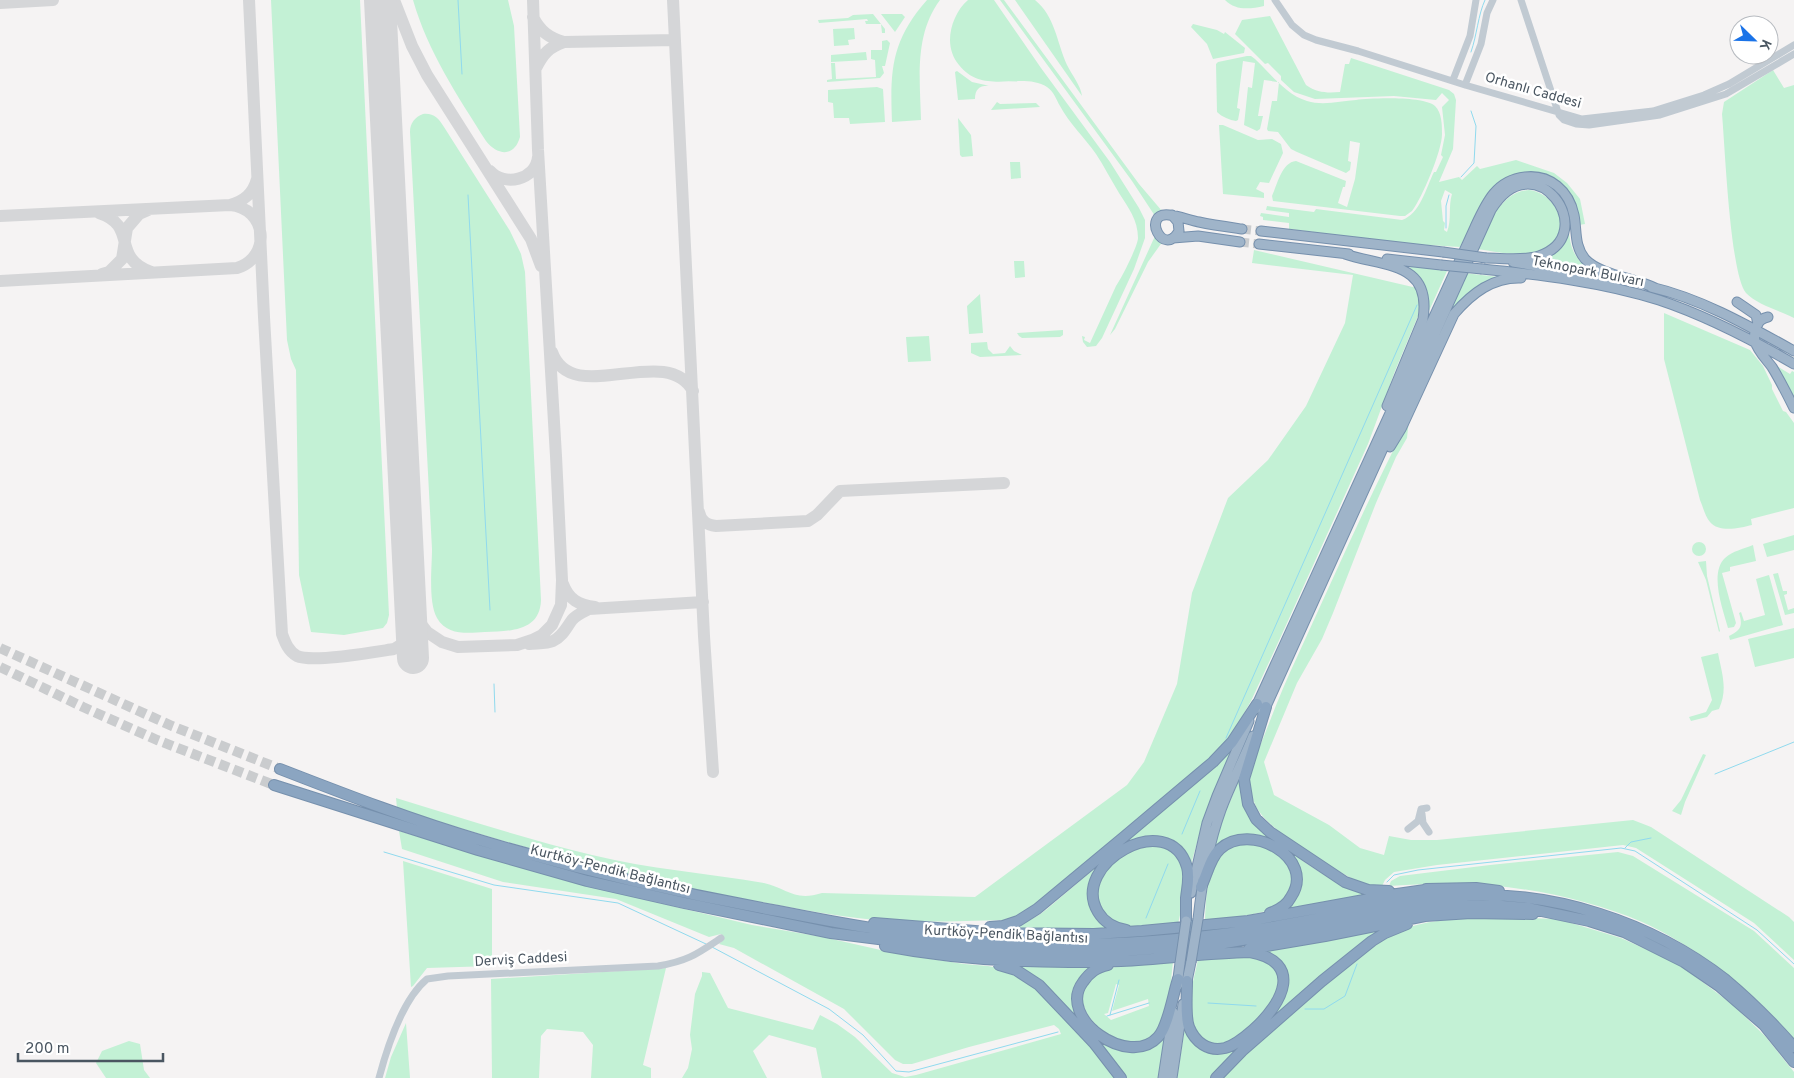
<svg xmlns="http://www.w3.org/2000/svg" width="1794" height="1078" viewBox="0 0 1794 1078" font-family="Overpass,sans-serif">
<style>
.green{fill:#c3f1d5;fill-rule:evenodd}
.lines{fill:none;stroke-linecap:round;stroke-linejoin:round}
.stream{stroke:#90daee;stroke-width:1}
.taxiway{stroke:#d5d6d8;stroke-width:12}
.runway{stroke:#d5d6d8;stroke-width:32}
.trunk-tunnel{stroke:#caccce;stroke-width:9;stroke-dasharray:9 4.5;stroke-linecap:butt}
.motorway-tunnel{stroke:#caccce;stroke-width:10;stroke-dasharray:10 5;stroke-linecap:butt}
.trunk-casing{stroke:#7690ad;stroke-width:11}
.motorway-casing{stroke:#7690ad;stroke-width:12}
.tertiary{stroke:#c1cad2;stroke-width:7}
.trunk{stroke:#9fb4c9;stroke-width:9}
.motorway{stroke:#8ba5c1;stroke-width:10}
.trunk-bridge-casing{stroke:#7690ad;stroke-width:11;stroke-linecap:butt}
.trunk-bridge{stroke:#9fb4c9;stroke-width:9}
.labels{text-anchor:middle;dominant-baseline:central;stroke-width:5;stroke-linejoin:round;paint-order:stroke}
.street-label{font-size:14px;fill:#4a5661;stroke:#fff}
</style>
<rect width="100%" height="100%" fill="#f5f3f3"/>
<!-- green -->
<path class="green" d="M271,0H360L389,615L387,623L383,628L344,635L311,632L299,575L296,370L291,359L287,340Z
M413,0H508L514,26L520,137C514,158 497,155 486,141C457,95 428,52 413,0Z
M927,0H940C914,35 920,79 921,120L892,122C890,70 891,41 927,0Z
M968,0H994L1041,68L1110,162L1139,208L1145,220V238L1134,269L1102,338L1096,346L1087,347L1083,342L1082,336L1085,337L1084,340L1090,343L1116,286C1121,279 1138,246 1138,238C1138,220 1128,207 1119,193C1111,180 1104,166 1096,154C1085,138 1069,123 1060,106C1056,99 1054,92 1047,87C1022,71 983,96 959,65C953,58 950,49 950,40C950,26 957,9 968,0Z
M1000,0H1004L1139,184L1162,211L1155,216L1132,181Z
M1015,0H1035C1055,16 1057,43 1067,65C1072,75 1081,86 1082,96Z
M1225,0H1264V6C1250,9 1236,11 1225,0Z
M873,14L885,29V33H882L881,24H866L865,21H868L867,19L819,23L818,20L848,18L853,15Z
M881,14H902L905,17L895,32Z
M1270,16L1306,85C1317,93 1328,93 1340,92L1345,64H1349L1351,58L1449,90L1454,94L1456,100L1453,149L1439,182L1459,177L1462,180L1477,166L1480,169L1516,160L1554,173L1567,183L1580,199L1585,224L1579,225L1573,201L1537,173L1523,172L1506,178L1498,183L1486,195L1460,247L1412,244L1289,229V223L1263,220V217L1260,216L1261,213L1289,217V213L1266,210L1267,206L1314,212L1316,209L1402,220C1420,214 1426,188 1434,172H1436L1443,157L1441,155L1445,135L1442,107L1449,100L1442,93L1436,100L1394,96L1315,99L1294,92L1281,80V76L1268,63L1265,64L1235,34L1242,20ZM1445,190L1452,194C1448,207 1452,219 1447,232L1444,230L1445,223L1443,221L1441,201Z
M1193,24L1217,30L1224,34L1225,32L1245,48L1244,53L1213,59L1207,44L1191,27Z
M854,28L855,39L848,40L849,45L834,46L833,29Z
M887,40L890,43L885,66H882L884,73L880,78L827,82V80L832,79L831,63H835L836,79L876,77L875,60L871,59V50H882V41Z
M866,52L867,60L831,62V55Z
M1247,56H1251L1255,59C1270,73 1286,95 1307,101C1323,106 1341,101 1356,100C1372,98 1423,96 1435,106C1442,113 1442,125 1442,134C1442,151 1422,198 1412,211L1405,216H1400L1273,201L1272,196C1277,185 1282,162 1296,161L1346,181L1345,187H1343L1338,203L1347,207L1355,179L1360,143L1350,141L1348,161L1351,162L1350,170L1346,173L1297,152L1291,149L1278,132L1268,131L1267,129L1272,101H1277L1279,82L1264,80L1258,116H1263L1260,129L1257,131L1244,125L1248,87L1252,88L1255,63L1243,61L1237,108L1240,109L1238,120L1236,121C1230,120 1222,117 1217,112L1216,64L1218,62Z
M1773,70L1784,88L1794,85V318C1780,311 1756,304 1746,293C1730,274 1725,146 1722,114L1724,102Z
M957,71L972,82L990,86C980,85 975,89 975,99L958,100L955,72Z
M877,87L883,89L885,122L850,124L849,118H834L833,103L828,102V90Z
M997,102L1000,104L1036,103L1040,107L991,110Z
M423,114C434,113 438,118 444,127L510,231L521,254L525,272L541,600C540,632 509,631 485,632C468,633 447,636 437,618C428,602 432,568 432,549L410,132C410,123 415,117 423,114Z
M958,118L971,135L973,156L962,157L960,155Z
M1219,125H1223L1258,140L1272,139L1281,144L1283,153L1269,183L1260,182L1256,189L1264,193V198L1223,194Z
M1010,162H1020L1021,178L1011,179Z
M1529,190C1560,194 1575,238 1542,250C1522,258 1499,252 1477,249C1489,226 1499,192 1529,190Z
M1567,215C1570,236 1568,252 1585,266L1536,260L1551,252Z
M1155,236L1163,241L1148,262L1115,329L1110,335Z
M1254,250L1417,288L1420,303L1418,316L1395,371L1368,444L1277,645L1251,701L1232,734L1217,752L1134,823L1031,909L1018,916L1005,920C962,921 919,923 876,920C837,917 799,909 760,902C637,880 516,847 397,808L396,798C461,818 526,839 592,855C649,869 707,873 764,883C787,888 794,902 822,893L975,897L1127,785L1144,762L1177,684L1192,593L1228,498L1268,460L1306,406L1345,323L1353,275L1252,263Z
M1014,261H1024L1025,277L1015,278Z
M1412,266L1447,271L1424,322C1430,294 1428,288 1408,269Z
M1464,273L1499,277V279C1494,280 1488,281 1483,283C1468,290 1457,306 1447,319Z
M980,294L983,333L969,334L967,306Z
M1664,313L1750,350L1763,366L1772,385V389L1783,411L1786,412L1794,423V508L1751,519L1752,525C1740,528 1719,533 1710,522C1705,516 1703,507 1700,500L1664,359Z
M1063,330V335L1060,337L1022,338L1019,336L1017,333Z
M929,336L931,361L908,362L906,337Z
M987,342L988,349L993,354L1005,353L1010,346L1014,351L1022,355L980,357L971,353V343Z
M1772,363L1790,374L1792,371L1794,372V403Z
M1409,419L1407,438L1396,457L1376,503L1333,613L1322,639L1297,683L1264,762L1274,795L1329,825L1360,848L1384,855L1389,836L1411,840H1437L1633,820L1651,827L1789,917L1794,922V960L1754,923L1636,848L1623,845L1437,865L1394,872L1385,880L1382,886H1366L1356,882V881C1332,867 1264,829 1255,804C1251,797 1249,787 1250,779C1251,764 1259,749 1264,736C1275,708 1285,682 1298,655C1334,576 1369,497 1409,419Z
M1794,535V550L1767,557L1763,544Z
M1692 549a7 7 0 1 1 14 0a7 7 0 1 1-14 0Z
M1753,545L1756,561L1730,567V571L1722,573L1736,623L1734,627L1728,628C1723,610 1709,573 1725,558C1733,551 1743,549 1753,545Z
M1706,561L1707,576L1720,631L1719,632L1706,580L1698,562Z
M1778,573L1783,591H1787V594L1784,595L1788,610L1794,608V613L1785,615L1773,574Z
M1769,575L1783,625L1730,640L1729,636C1741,630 1743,626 1739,613L1741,612L1744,621L1765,615L1756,579Z
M1794,628V658L1755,667L1748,639Z
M1718,653C1722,674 1728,689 1719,709L1712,711L1707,717L1691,721L1689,717L1706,712L1712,700L1701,657Z
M1234,747L1213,793L1200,832L1190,868L1167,840L1120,849L1089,893C1090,913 1099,918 1113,930L1057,928L1011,930L1039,915L1047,909L1221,761Z
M1703,754L1706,755L1685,802L1681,815L1672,811L1681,800Z
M1240,777C1241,789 1242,800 1247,811C1259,833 1321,875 1344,886C1353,891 1363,893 1373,895L1283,911L1295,900L1300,889L1301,879L1297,862L1287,851L1246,835L1235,836L1229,838L1213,851L1224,816Z
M399,831L571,882L752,925L823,937L894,953L964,964L988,966L1011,971L1025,978L1073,1025L1118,1078H822L816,1048L769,1035L753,1051L767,1078H682L688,1068L692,1049L690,1035L695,994L702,976V972L710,973L728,1008L813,1030L820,1015L837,1024L855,1037L892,1073L905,1077L916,1075L1061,1034L1059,1029L1054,1025L969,1047L912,1064H903L895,1060L844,1009L734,948L719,944L724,939L721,934L709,937L616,899L503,882L402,849Z
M1254,842C1262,846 1276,849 1282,856C1296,870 1296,895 1278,906C1257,917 1228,917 1205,920C1206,900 1207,863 1224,849C1230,844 1246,844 1254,842Z
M1142,845L1171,848L1185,868L1184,897L1178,924L1134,927L1119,925L1106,918L1095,895L1098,882L1116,859Z
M1618,852L1633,856L1754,931L1794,968V1040C1757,993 1697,947 1642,922C1586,898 1518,885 1457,883C1434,883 1411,885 1389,886L1391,881L1400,876L1490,865Z
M403,861L492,889V966L427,968L413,986L411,987Z
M1484,917L1558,919L1621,938L1672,961L1688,971L1733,1005L1765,1036L1794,1072V1078H1220C1257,1043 1295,1010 1333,977C1349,964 1376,940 1395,932C1424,920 1453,919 1484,917Z
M1396,925L1212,1078H1177L1185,1027L1221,1052L1277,1011C1295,983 1293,966 1262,950Z
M1250,955L1274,965C1278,975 1281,981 1278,991C1272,1009 1236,1044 1216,1045C1201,1045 1193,1029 1190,1016C1187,999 1195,976 1198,959Z
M1173,962C1170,984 1171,1015 1157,1033C1131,1068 1049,1004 1097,973C1110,964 1156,964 1173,962ZM1116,984L1119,985L1112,1011L1148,999L1149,1006L1111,1020L1104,1014L1108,1013Z
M1008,964L1098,966L1087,970L1077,1016L1131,1051L1165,1033L1158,1078H1125L1101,1048Z
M666,968L643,1065L651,1068V1078H591L593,1045L583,1032L547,1029L541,1036L539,1078H492L491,979Z
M406,1023L410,1078H385L391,1057Z
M129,1041L140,1044L144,1070L150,1078H106L96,1063L102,1051Z"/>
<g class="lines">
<!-- stream -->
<path class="stream" d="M458,0L462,74
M1471,52C1477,35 1478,15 1485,0
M1461,177L1474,163L1476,126L1471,111
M468,195L490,610
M1446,228V206L1449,195
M494,684L495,712
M1226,738L1417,305
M1715,774L1794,742
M1182,834L1200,791
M1625,848L1631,842L1651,838
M384,852L494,885L618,903L706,944
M1387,882L1394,875L1418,870L1621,848L1635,851L1757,930L1794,964
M1146,918L1168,864
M712,947L829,1009L863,1035L896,1071L909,1072L1058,1032
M1208,1003L1256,1006
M1305,1009H1324L1345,996L1357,964
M1110,1015L1119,980
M1107,1016L1149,1003"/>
<!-- taxiway -->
<path class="taxiway" d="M249,0L264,317L282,634C285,642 288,651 297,656C312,663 374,652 394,649C404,644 409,639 412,628
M394,0L412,46L427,75L531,239L541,266
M673,0L704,636L713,772
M0,3L53,0
M533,17C540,31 549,38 564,42L675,40
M536,68C543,54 549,47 564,42
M490,171C504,187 536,180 538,157
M230,205C244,201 253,194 257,179
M99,213C139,226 110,257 151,272
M0,216L230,205C267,208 272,257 237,268L0,281
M102,274L109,272L122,259L127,228L139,214L148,210
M552,352C572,409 666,341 693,391
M699,512C701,521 706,525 716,526L808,521L817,515L840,491L1004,483
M563,584C569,600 579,605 595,607
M410,597L417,619L427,632L442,642L458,647L517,645L532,640L542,635L552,625L561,605L562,580L556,456L538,150L533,0
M529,644C537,643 546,644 553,641C563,636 566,628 572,620C576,615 583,612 589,609L703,602"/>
<!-- runway -->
<path class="runway" d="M380,0L413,658"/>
<!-- trunk-tunnel -->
<path class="trunk-tunnel" d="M1242,229L1261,231
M1240,242L1259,244"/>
<!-- motorway-tunnel -->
<path class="motorway-tunnel" d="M0,648L172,726L280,769
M0,667L83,707L157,740L274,785"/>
<!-- trunk casing -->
<g class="trunk-casing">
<path id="trunk" d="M1172,215L1178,222L1179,231C1163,259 1141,212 1169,215C1179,216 1189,220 1199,222C1213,225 1228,227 1242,229
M1261,231L1443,252
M1173,238L1198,236L1240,242
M1259,244L1349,254
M1345,254C1383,267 1432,261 1423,319L1387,406
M1387,259L1441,265
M1513,262L1619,280
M1482,269C1542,275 1602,282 1659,300C1707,316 1751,339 1794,364
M1651,287C1702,299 1749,326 1794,351
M1737,302L1756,315L1758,324
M1768,317C1757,319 1753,330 1755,341C1757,350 1766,359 1772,367C1780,380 1787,394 1794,408
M1390,447L1401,429L1454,314C1472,293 1493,277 1521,278
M1255,709L1475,227C1486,203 1496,180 1525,177C1550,174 1569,191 1574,215C1577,230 1574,246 1585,259C1600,275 1635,278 1655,288
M1263,713L1491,210C1534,139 1603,234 1539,256C1524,261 1502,258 1486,258
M1191,893L1207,823L1217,796L1249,721
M1198,919C1202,882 1208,846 1221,810C1230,785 1243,761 1253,736
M1177,986L1180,963
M1186,986L1191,962
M1163,1078L1173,1012
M1172,1078L1183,1004"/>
</g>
<!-- motorway casing -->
<g class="motorway-casing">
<path id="motorway" d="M1266,707L1244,779L1248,804L1256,819L1270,832L1345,882L1368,890L1389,891
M280,769C347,795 414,821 483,841C580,870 678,893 778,911C838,923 898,934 959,940C1056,949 1156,944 1253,930C1321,920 1388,902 1457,896C1551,889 1652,922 1726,980C1751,1001 1773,1023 1794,1047
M274,785L478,850L587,881L684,903L831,933L918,944L968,949L1081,954L1219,944L1442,906L1491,905L1527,908L1589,921L1624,932L1684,962L1719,986L1764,1025L1794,1062
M1201,887C1207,875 1210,858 1220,849C1250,821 1317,858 1291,897C1287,905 1279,910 1270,913
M1426,889L1476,888L1499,891
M874,923L1000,933L1094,934L1142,931L1248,921L1397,894L1432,889
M990,927L1003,926L1018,921L1037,909L1125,836L1213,762L1232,742L1257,704
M1126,930C1115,928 1104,922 1098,912C1069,864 1169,807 1187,867C1190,877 1187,888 1186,898C1186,905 1186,913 1186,921
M885,946C963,961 1042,964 1121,961C1164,959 1207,953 1250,952C1304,962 1283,1003 1254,1029C1246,1036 1236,1045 1225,1048C1208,1052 1195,1042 1189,1027C1185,1017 1187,993 1187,981
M1249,949L1325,936L1425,916L1471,913L1533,914
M999,965L1016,970L1039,985L1094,1043L1121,1078
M1108,965C1096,968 1090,972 1083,982C1056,1018 1129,1069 1158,1037C1168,1027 1173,994 1178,979
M1216,1078L1242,1051L1322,981L1372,941L1385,933L1407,924"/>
</g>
<!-- tertiary -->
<path class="tertiary" d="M1275,0L1292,25L1304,35L1316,40L1358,51L1465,85L1582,119L1653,111L1704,95L1729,84L1794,45
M1521,0L1559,115L1564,120L1576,124L1589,125L1660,115L1726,94L1794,54
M1453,80L1470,36L1476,0
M1465,85L1481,44L1487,13L1493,0
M1422,814L1423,823L1429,832
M1408,829L1418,821L1421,809L1427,808
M379,1078C387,1048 403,999 427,979L448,976L658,966C688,961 697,954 721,938"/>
<!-- trunk -->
<use href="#trunk" class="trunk"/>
<!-- motorway -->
<use href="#motorway" class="motorway"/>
<!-- trunk-bridge casing -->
<g class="trunk-bridge-casing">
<path id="trunk-bridge" d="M1443,252L1486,258
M1441,265L1482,269
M1191,962L1198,919
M1180,963L1186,921"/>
</g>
<!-- trunk-bridge -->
<use href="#trunk-bridge" class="trunk-bridge"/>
</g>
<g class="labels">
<!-- street labels -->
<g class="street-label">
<text transform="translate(1533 91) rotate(16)">Orhanlı Caddesi</text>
<text transform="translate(1588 272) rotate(11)">Teknopark Bulvarı</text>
<text transform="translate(610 870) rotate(14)">Kurtköy-Pendik Bağlantısı</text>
<text transform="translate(1006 935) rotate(3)">Kurtköy-Pendik Bağlantısı</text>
<text transform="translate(521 960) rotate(-3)">Derviş Caddesi</text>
</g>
</g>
<!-- north arrow -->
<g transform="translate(1754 40) rotate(113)"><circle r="24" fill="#ffffff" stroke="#b7bbc0"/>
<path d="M0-4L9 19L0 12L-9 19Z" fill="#1a73e8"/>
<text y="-8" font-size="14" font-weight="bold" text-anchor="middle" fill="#4a5661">K</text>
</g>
<!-- scale -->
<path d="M18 1053v8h145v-8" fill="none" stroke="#4a5661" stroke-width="2.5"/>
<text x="25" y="1053" font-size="15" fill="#4a5661" stroke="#ffffff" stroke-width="4" paint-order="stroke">200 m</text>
</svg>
